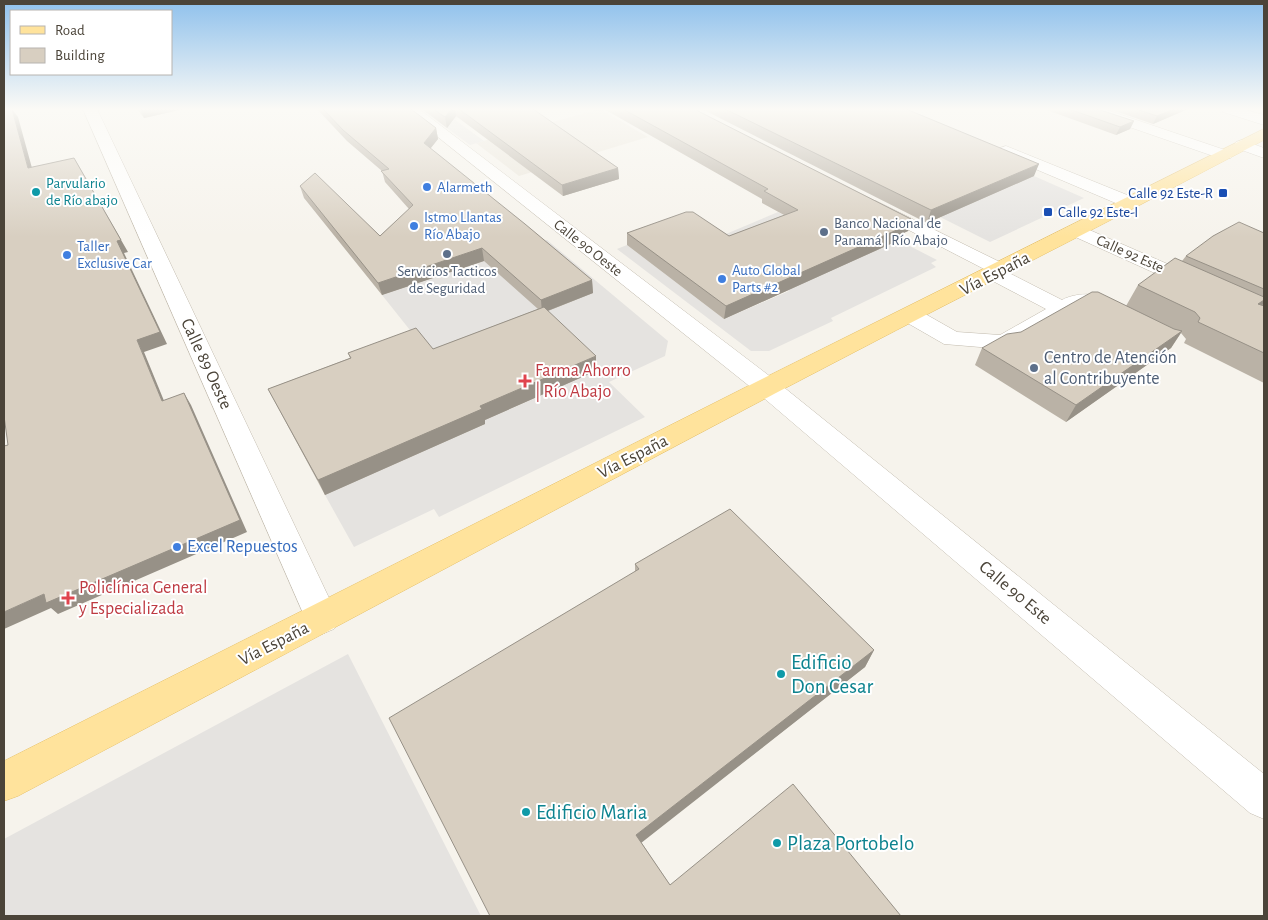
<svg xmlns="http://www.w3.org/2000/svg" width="1268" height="920" viewBox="0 0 1268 920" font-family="'Alegreya Sans',sans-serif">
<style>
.residential{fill:#eae5da}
.parking{fill:#e5e3e0}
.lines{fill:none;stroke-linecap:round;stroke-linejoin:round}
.minor-casing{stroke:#c2bbae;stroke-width:1}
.major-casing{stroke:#e6c16a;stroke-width:1}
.minor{fill:#fff;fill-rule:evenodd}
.major{fill:#ffe39c;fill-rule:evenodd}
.wall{fill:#bab2a6}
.shaded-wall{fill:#979187}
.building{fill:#d8cfc1;stroke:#979187}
.shop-dot{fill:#3f7fe0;stroke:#fff;stroke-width:2}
.culture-dot{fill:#0f9aa8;stroke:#fff;stroke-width:2}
.transit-dot{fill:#1a4fb4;stroke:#fff;stroke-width:2}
.service-dot{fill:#5c6f8a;stroke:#fff;stroke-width:2}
.health-dot{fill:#e0444e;stroke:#fff;stroke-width:2}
.labels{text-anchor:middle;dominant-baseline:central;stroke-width:4;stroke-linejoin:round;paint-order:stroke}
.far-culture-label{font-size:15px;fill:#0d838f;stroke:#fff;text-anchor:start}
.far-shop-label{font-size:15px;fill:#366cbe;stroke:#fff;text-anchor:start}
.far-transit-label{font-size:15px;fill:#164399;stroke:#fff;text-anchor:end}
.far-service-label{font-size:15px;fill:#4e5e75;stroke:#fff;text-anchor:start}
.far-street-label{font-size:15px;fill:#4b4439;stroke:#fff}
.street-label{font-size:18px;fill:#4b4439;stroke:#fff}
.service-label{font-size:18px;fill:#4e5e75;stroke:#fff;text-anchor:start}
.health-label{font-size:18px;fill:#be3a42;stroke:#fff;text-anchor:start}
.shop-label{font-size:18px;fill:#366cbe;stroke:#fff;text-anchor:start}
.near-culture-label{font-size:21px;fill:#0d838f;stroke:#fff;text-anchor:start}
</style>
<rect width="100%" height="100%" fill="#f6f3ec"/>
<!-- residential -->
<path class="residential" d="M600,109L648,137L519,176L476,143Z"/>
<!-- parking -->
<path class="parking" d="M421,109H472L477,113L454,119L484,141L470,145Z
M1034,176L1084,198L990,242L940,217Z
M778,212L795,222L822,274L898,240L937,260L931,263L936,267L831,318L833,321L769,351H751L617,249L627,245L724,319L789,291L720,244L733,239L726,234Z
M547,240L668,341L665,356L609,382L645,417L439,517L434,509L354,547L325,495L485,424L483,421L596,371L437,364L382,295Z
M348,654L481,916H4V839Z"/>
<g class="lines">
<!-- minor casing -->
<g class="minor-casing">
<path id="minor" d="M83,109H97L339,619L334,629L322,634L310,629Z
M403,109H419L776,381L1264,774V819L1250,813L758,393Z
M1084,109H1104L1231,152L1233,155L1231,158H1219L1086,112Z
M1221,109H1242L1264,115V125L1223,112Z
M1242,140L1264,148V158L1236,148L1234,145L1236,142Z
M1006,146L1137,199L1140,203L1137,207L1131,208L1125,207L1000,154L998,151L1000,148Z
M876,201L1008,266L1011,270L1009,273L1062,300C1080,290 1114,293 1126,311L1123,316C1107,320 1097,308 1082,307L1012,347L1004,349L944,344L904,321L901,316L904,311L912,309L920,311L957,332L1000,335L1046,309L987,278L984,274L986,270L870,210L867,206L870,202Z
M1078,225L1264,306V321L1256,319L1071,235L1068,231L1071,227Z"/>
</g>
<!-- major casing -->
<g class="major-casing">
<path id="major" d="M1264,129V140C1102,226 937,308 774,394C521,527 270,663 18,796L4,801V761L758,381Z"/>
</g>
<!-- minor -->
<use href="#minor" class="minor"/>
<!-- major -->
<use href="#major" class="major"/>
</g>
<!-- wall -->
<path class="wall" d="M137,109H184L144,118Z
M317,109H411L436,128L438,139L430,149L592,280L593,293L548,311L596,371L485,420V424L325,495L268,389L350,358L348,353L433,349L538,309L484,261L382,295L304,198L300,186L380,236L409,209L385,182L382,171L347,141Z
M422,109H533L618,168L619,179L563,196L456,116L447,128Z
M604,109H694L911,219L908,231L897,236L895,242L724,319L627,245V233L729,236L784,215L762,203V199Z
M702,109H906L1034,176L927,223Z
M1044,109H1097L1134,121L1130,129L1116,135Z
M1109,109H1188L1153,124Z
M1264,233V304H1263L1262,306H1264V383L1184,343L1186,339L1181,333L1171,348L1066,422L975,365L982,348L1021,332L1126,306L1138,285L1182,261L1186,256Z
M635,564L874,650L865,667L641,842L670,885L490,916L635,571Z"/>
<!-- shaded-wall -->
<path class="shaded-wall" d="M12,109L18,117L35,179L28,168Z
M140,109H184L144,118Z
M452,109H455L456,116L447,128L445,117Z
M1174,109H1188L1153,124L1157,116Z
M1134,121L1130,129L1116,135L1120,127Z
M436,128L438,139L426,154L424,143Z
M74,158L128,252L124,253L167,344L144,352L169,413L162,401L137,340Z
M1039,164L1034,176L927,223L931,210Z
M618,168L619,179L563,196L562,185Z
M911,219L908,231L897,236L895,242L724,319L726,306L894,226Z
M482,248L484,261L382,295L378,283Z
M592,280L593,293L542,313L541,300Z
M1264,300V303L1252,319L1258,304Z
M1182,331L1171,348L1066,422L1076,405Z
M596,356V371L485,420V424L325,495L318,480L480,406Z
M184,393L191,405L247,532L58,614L51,608L4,629V612L44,594Z
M874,650L865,667L636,847V835Z"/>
<!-- building -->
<path class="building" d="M4,109H12L28,168L74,158L121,240L117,241L160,332L137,340L162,401L184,393L240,520L46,603L44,594L4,612V446L8,445L4,416Z
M323,109H411L436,128L424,143L525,224L592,280L541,300L482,248L378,283L300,186L315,173L380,236L413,205L381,171L389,169L343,130Z
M433,109H452L445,117Z
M459,109H533L618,168L562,185Z
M623,109H694L911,219L894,226L899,229L726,306L627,233L686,212H693L729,236L798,210L764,191L768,189Z
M725,109H906L1039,164L931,210Z
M1069,109H1097L1134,121L1120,127Z
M1136,109H1174L1157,116Z
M1239,222L1264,233V289L1186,256L1213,236Z
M1175,258L1264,297V300L1258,304L1264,306V353L1198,322L1200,318L1195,312L1138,285Z
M1092,292H1098L1174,329L1182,331L1076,405L982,348L1007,334L1021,332Z
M544,307L596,356L480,406L482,409L318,480L268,389L351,358L348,353L416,328L433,349Z
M730,509L874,650L636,835L670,885L793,784L901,916H490L389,718L639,569L635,564Z"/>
<!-- sky -->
<linearGradient id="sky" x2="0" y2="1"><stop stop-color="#8fc1ec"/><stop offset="0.46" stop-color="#fbfaf6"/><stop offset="1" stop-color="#fbfaf6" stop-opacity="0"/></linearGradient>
<rect width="1268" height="237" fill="url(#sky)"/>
<!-- markers -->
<g class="shop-dot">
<circle cx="427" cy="187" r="5"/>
<circle cx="414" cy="226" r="5"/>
<circle cx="67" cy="255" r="5"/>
<circle cx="722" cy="279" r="5"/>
<circle cx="177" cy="547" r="5"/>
</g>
<g class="culture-dot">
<circle cx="36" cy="192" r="5"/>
<circle cx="781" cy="674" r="5"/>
<circle cx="526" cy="812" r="5"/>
<circle cx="777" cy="843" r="5"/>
</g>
<g class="transit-dot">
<rect x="1218" y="188" width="10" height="10" rx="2.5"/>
<rect x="1043" y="207" width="10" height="10" rx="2.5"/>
</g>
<g class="service-dot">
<circle cx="824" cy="232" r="5"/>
<circle cx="447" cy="254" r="5"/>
<circle cx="1034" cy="368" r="5"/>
</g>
<g class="health-dot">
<path d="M522.5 373.5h5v5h5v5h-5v5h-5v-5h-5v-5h5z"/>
<path d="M65.5 590.5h5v5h5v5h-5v5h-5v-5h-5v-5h5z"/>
</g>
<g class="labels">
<!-- far-culture labels -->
<g class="far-culture-label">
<text x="46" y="183">Parvulario<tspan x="46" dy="17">de Río abajo</tspan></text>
</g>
<!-- far-shop labels -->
<g class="far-shop-label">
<text x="437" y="187">Alarmeth</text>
<text x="424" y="217">Istmo Llantas<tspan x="424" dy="17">Río Abajo</tspan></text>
<text x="77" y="246">Taller<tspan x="77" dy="17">Exclusive Car</tspan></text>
<text x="732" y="270">Auto Global<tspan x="732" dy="17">Parts #2</tspan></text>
</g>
<!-- far-transit labels -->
<g class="far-transit-label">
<text x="1213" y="193">Calle 92 Este-R</text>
<text x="1058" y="212" text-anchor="start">Calle 92 Este-I</text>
</g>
<!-- far-service labels -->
<g class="far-service-label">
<text x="834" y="223">Banco Nacional de<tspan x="834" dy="17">Panamá | Río Abajo</tspan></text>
<text x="447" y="271" text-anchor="middle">Servicios Tacticos<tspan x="447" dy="17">de Seguridad</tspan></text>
</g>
<!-- far-street labels -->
<g class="far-street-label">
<text transform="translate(588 248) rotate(38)">Calle 90 Oeste</text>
<text transform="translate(1130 254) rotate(24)">Calle 92 Este</text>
</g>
<!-- street labels -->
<g class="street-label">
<text transform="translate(995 274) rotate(-27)">Vía España</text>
<text transform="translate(206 364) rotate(65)">Calle 89 Oeste</text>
<text transform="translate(633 457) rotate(-27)">Vía España</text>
<text transform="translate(1015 593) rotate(40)">Calle 90 Este</text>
<text transform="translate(274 644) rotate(-27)">Vía España</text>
</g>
<!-- service labels -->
<g class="service-label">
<text x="1044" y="358">Centro de Atención<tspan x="1044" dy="21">al Contribuyente</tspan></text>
</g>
<!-- health labels -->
<g class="health-label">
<text x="535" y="371">Farma Ahorro<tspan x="535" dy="21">| Río Abajo</tspan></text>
<text x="79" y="588">Policlínica General<tspan x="79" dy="21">y Especializada</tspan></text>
</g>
<!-- shop labels -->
<g class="shop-label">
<text x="187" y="547">Excel Repuestos</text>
</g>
<!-- near-culture labels -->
<g class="near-culture-label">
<text x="791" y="662">Edificio<tspan x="791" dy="24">Don Cesar</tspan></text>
<text x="536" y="812">Edificio Maria</text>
<text x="787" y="843">Plaza Portobelo</text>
</g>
</g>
<!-- border -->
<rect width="1268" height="920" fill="none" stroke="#4b4439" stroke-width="10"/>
<!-- legend -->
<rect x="10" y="10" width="162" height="65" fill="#ffffff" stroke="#b7b4b0"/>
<rect x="20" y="26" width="25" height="8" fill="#ffe39c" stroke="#b7b4b0"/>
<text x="55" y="35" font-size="15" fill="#4b4439">Road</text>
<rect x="20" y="48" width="25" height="15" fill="#d8cfc1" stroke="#b7b4b0"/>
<text x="55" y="60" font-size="15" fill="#4b4439">Building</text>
</svg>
